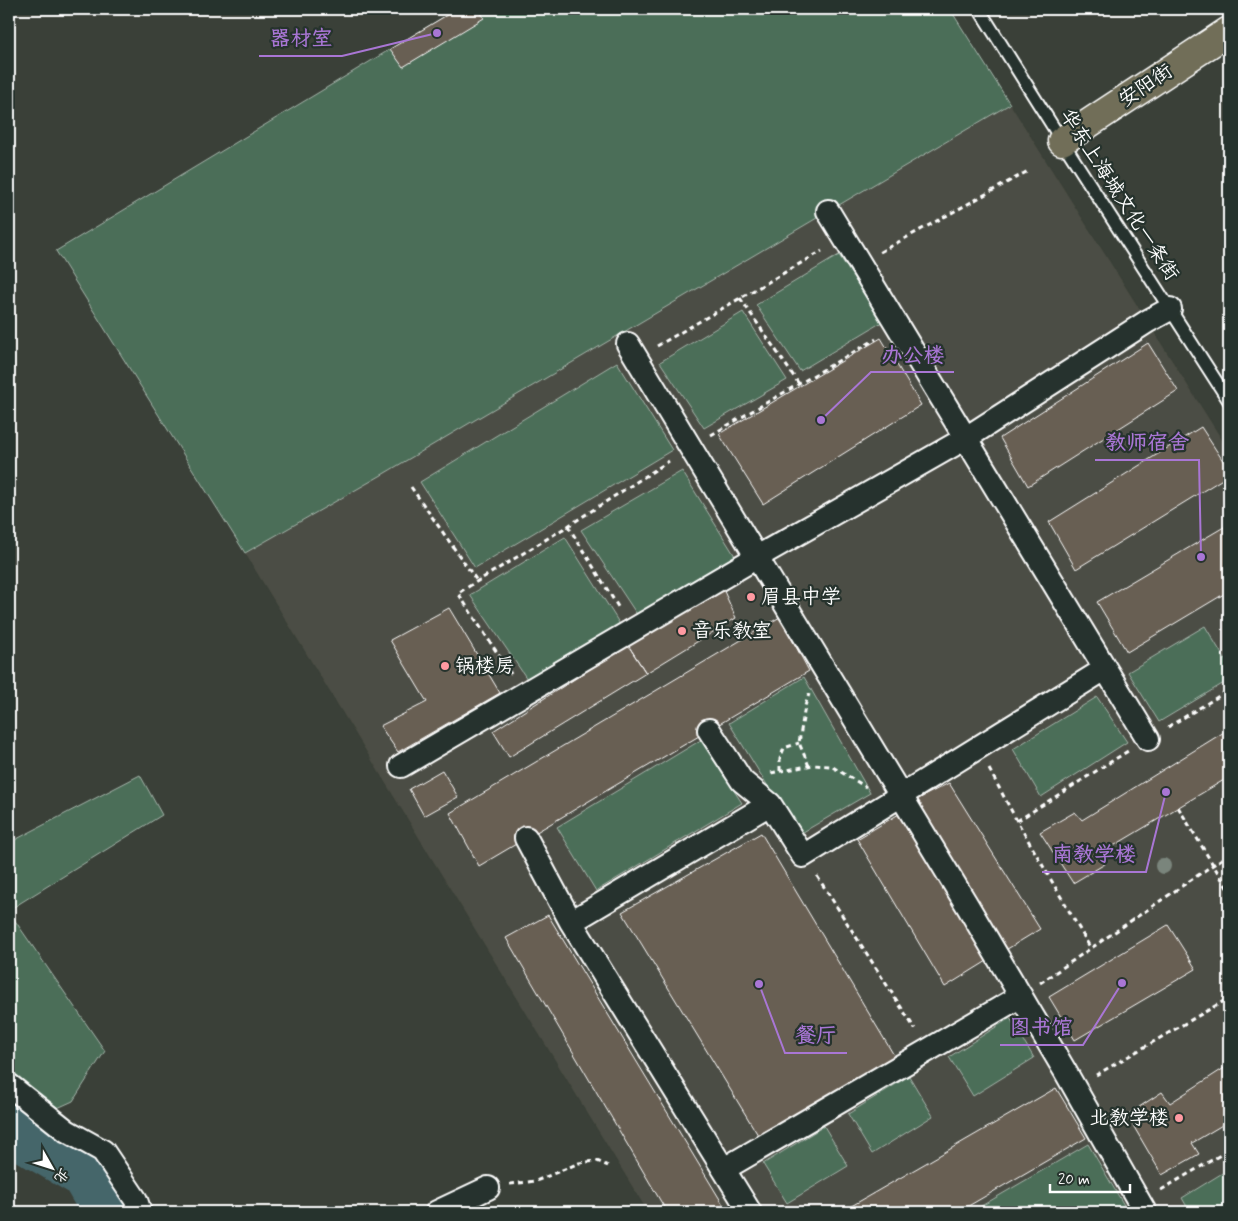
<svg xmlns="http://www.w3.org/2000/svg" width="1238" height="1221" viewBox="0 0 1238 1221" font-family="Mynerve,'LXGW WenKai TC',sans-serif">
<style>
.built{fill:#4c4d44}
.green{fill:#4c6e59;stroke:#a6b6ac}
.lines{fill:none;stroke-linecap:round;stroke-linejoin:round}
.river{stroke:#45666b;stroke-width:49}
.building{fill:#685e52;stroke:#fff}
.lane-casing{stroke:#fff;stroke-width:15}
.street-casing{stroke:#fff;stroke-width:26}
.primary-casing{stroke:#fff;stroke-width:31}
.path{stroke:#fff;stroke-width:3;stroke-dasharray:5 4;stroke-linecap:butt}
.lane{stroke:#26332d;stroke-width:11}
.street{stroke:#26332d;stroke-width:22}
.primary{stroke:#716e59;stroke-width:28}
.tree{fill:#7a857c}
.poi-dot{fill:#ff9aa2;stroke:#26332d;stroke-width:2}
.labels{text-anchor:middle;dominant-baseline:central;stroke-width:4.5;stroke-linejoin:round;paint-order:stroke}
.street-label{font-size:20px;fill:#fff;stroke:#26332d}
.poi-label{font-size:20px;fill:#fff;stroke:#26332d;text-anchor:start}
.leader{fill:none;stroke:#a976d5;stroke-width:2}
.callout-dot{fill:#a976d5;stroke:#26332d;stroke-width:2}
.callout-label{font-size:21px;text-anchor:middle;font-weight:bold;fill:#a976d5;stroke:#26332d;stroke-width:4.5;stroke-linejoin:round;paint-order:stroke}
</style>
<rect width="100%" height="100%" fill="#3a4038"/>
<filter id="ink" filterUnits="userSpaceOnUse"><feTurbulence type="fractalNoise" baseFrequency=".02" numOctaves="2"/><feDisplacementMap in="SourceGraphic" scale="10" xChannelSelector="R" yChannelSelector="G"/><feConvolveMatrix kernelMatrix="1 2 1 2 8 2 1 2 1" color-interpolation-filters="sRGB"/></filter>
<g filter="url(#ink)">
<!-- built -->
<path class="built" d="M457,9H950L1229,451V1212H648L245,553L56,251Z"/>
<!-- green -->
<path class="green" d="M457,9H950L1010,104L380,476L245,553L56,251Z
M839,255L882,322L800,371L756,305Z
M743,312L787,380L704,428L660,362Z
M617,362L672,450L475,568L420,482Z
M682,471L735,556L638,616L581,530Z
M565,537L621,626L527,679L470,595Z
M1205,626L1229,666V680L1159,722L1128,672Z
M804,677L870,793L798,835L729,723Z
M1097,697L1127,742L1041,797L1013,749Z
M701,740L742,803L596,891L557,827Z
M140,775L162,815L9,910V843Z
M9,912L105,1051L73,1101L9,1130Z
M1010,1018L1034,1058L973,1096L949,1057Z
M909,1076L933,1116L872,1154L848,1114Z
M824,1126L848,1166L787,1203L763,1164Z
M1088,1144L1128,1212H971Z
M1229,1169V1212H1190L1182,1198Z"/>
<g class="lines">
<!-- river -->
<path class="river" d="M9,1129L85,1174L107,1212"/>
</g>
<!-- building -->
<path class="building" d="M457,9H479L484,18L403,67L390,49Z
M881,338L921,405L763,504L719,434Z
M1148,343L1178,391L1028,486L1000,438Z
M1201,427L1229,470V475L1076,569L1049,522Z
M1229,524V591L1127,652L1097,602Z
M723,589L736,618L646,673L628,645Z
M449,608L500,693L398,752L380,726L427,702L390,640Z
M780,617L809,671L479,866L450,813Z
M628,645L646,673L509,757L493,731Z
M1229,729V777L1100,854L1105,864L1073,883L1040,832L1075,812L1082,820Z
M442,770L458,797L424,816L409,789Z
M949,783L1040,929L1004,951L916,800Z
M899,814L987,961L945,987L857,839Z
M761,833L895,1057L758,1135L622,912Z
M548,915L724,1206L714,1212H667L506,938Z
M1168,925L1196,969L1075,1040L1049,997Z
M1229,1065V1121L1192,1143L1199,1154L1162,1175L1127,1115L1162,1092L1170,1103Z
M1056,1088L1086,1138L958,1212H841Z"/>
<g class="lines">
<!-- lane casing -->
<g class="lane-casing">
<path id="lane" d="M979,9L1062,141L1229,401"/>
</g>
<!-- street casing -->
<g class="street-casing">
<path id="street" d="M828,211L1148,739
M628,344L967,905L1065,1071L1145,1212
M709,730L742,781L770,804
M401,766L757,557L966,438L1148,321L1170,309
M526,838L571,922L750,1212
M571,922L770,804L803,856L1105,669
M9,1085L67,1131L103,1151L136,1200L140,1212
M724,1169L1021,996
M437,1212L488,1188"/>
</g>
<!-- primary casing -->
<g class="primary-casing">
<path id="primary" d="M1062,141L1229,31"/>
</g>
<!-- path -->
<path class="path" d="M880,252L1030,170
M740,298L799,384
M657,346L822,251
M711,435L876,339
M411,487L477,581
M568,526L620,610
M511,674L458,593L568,526L669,461
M1168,727L1229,690
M809,766L799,743L805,706L809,694
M989,769L1017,821L1091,949
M780,771V759L784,748L799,743
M771,773L813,765L831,766L866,787
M1178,807L1229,891
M1017,821L1128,751
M817,876L915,1029
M1040,983L1229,854
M1096,1075L1229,998
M510,1184L536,1181L579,1163L597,1161L608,1166
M1161,1190L1229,1150"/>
<!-- lane -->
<use href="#lane" class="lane"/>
<!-- street -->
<use href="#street" class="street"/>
<!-- primary -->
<use href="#primary" class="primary"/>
</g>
<!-- trees -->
<circle class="tree" cx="1163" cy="866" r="8"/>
</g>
<!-- markers -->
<g class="poi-dot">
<circle cx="751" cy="597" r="5"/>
<circle cx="682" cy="631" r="5"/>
<circle cx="445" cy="666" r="5"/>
<circle cx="1179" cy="1118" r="5"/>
</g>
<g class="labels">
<!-- street labels -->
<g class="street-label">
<text transform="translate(1146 86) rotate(-34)">安阳街</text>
<text transform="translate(1119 195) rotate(57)">华东上海城文化一条街</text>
</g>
<!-- poi labels -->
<g class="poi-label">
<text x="761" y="597">眉县中学</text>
<text x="692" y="631">音乐教室</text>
<text x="455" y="666">锅楼房</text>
<text x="1169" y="1118" text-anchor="end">北教学楼</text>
</g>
</g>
<!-- callouts -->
<path class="leader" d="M437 33L342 56H259M821 420L871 372H954M1201 557L1199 460H1095M1166 792L1146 872H1042M1122 983L1083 1045H1000M759 984L785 1053H847"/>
<g class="callout-dot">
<circle cx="437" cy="33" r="5"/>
<circle cx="821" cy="420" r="5"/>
<circle cx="1201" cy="557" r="5"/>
<circle cx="1166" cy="792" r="5"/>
<circle cx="1122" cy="983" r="5"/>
<circle cx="759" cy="984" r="5"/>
</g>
<g class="callout-label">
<text x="301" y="45">器材室</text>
<text x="913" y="362">办公楼</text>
<text x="1147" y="449">教师宿舍</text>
<text x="1094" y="861">南教学楼</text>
<text x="1041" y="1034">图书馆</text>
<text x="816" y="1042">餐厅</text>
</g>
<!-- margin -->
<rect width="1238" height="1221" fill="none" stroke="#26332d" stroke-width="30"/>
<rect x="15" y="15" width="1208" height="1191" fill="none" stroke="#fff" stroke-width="2" filter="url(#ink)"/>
<!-- north arrow -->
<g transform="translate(52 1168) rotate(129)" stroke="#26332d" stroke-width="4" paint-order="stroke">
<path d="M0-4L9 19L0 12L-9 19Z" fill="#ffffff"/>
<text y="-8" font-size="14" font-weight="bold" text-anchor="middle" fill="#ffffff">北</text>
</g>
<!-- scale -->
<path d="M1050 1184v8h80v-8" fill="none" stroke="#ffffff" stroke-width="2.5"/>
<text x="1058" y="1184" font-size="15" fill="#ffffff" stroke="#26332d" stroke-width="4" paint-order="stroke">20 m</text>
</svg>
